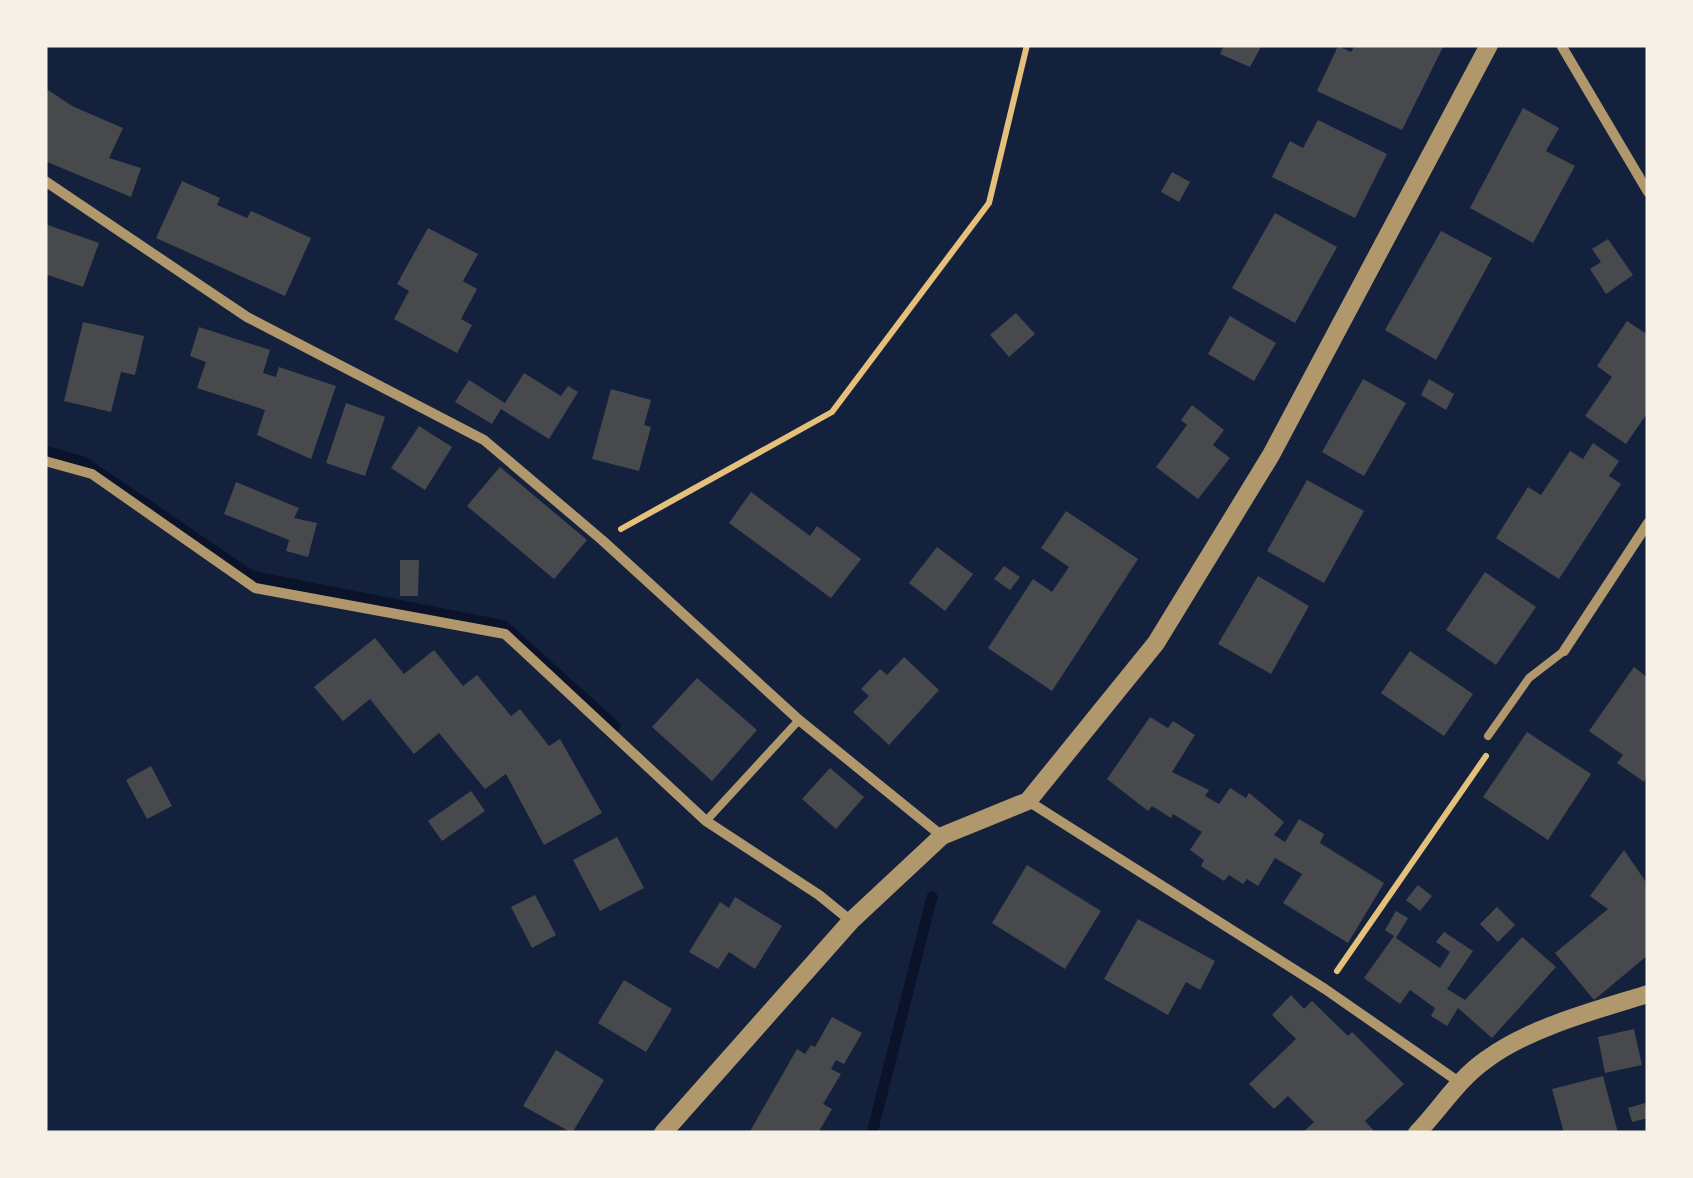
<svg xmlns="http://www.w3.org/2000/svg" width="1693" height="1178" viewBox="0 0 1693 1178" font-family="'Public Sans',sans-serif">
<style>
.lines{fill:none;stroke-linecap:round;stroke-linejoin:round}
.stream{stroke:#0b132b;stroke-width:11}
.building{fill:#48494c}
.path{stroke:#e5c07b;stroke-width:6}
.service{stroke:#b1986c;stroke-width:8}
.minor{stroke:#b1986c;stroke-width:10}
.tertiary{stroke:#b1986c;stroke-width:18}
</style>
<rect width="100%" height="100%" fill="#14213d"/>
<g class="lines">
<!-- stream -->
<path class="stream" d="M45,451L84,462L251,576L504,626L615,726
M872,1133L932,897"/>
</g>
<!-- building -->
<path class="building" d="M1224,45H1262L1250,67L1220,54Z
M1355,45H1444L1402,130L1317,91L1338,46L1351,52Z
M45,88L72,106L123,128L109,158L141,168L131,197L45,161Z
M1523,108L1559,128L1546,151L1575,166L1533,243L1470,208Z
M1318,120L1387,154L1355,218L1272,177L1290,141L1303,148Z
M1172,172L1190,182L1179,202L1161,192Z
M182,181L220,198L217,205L247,218L251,211L311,238L285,296L156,238Z
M1275,213L1337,247L1295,323L1232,288Z
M45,224L99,243L83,287L45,274Z
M428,228L478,254L463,281L477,289L461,319L472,325L457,353L394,319L409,291L397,284Z
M1441,231L1492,258L1436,360L1385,330Z
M1608,239L1633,275L1606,294L1590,269L1601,262L1592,249Z
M1016,313L1035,334L1009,357L990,335Z
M1230,316L1276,343L1254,381L1208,354Z
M1627,321L1648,335V412L1626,444L1585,416L1612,377L1597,366Z
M83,322L144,336L135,375L121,372L111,412L64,401Z
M199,327L270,350L263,373L276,377L279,367L336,386L311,459L257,435L265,410L197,388L206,362L190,356Z
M524,373L561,396L568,386L578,392L549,439L501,409L492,424L455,402L469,380L505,403Z
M1363,379L1406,403L1364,476L1322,452Z
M1429,379L1454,394L1446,410L1421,395Z
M611,389L651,400L644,425L651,427L639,471L592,459Z
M346,403L385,417L365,476L326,463Z
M1192,405L1224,430L1213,445L1230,458L1198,499L1156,467L1187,425L1181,420Z
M419,426L452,447L425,490L391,468Z
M1593,443L1619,461L1609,476L1621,484L1559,579L1496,538L1528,487L1541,495L1570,451L1583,459Z
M500,467L587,540L554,579L467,506Z
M1307,480L1364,511L1324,583L1267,551Z
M236,482L299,508L294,518L317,523L308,557L286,551L289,540L224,514Z
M751,492L810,536L817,526L861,559L831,598L729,523Z
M1066,511L1138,559L1052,691L988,648L1033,579L1052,592L1069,567L1041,548Z
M937,547L973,574L945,611L909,583Z
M400,560H419L418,596H400Z
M1004,566L1020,577L1010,590L994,579Z
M1485,572L1536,607L1496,665L1446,630Z
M1258,576L1309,606L1271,674L1218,644Z
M375,638L404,674L434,650L463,686L477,675L511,716L520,709L549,746L560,739L602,813L544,845L506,774L485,789L439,733L414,754L370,699L343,721L314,687Z
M1410,651L1473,694L1444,736L1381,693Z
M904,657L939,690L889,745L853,712L869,696L861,689L880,669L887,675Z
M1634,667L1648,678V775L1644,782L1617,763L1623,755L1589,731Z
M697,678L757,730L712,781L652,727Z
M1150,717L1168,728L1173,721L1195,735L1172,772L1209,790L1205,796L1219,804L1230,788L1246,798L1249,793L1284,822L1274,835L1285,842L1299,819L1324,834L1320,843L1384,883L1348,943L1283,903L1302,874L1275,858L1258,886L1247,879L1243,884L1229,875L1224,881L1201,866L1204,860L1190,850L1202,832L1173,814L1171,818L1152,806L1148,811L1107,779Z
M1527,732L1591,774L1548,840L1483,797Z
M151,766L172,806L147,819L126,780Z
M830,768L864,797L836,829L802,799Z
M471,791L485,811L442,841L428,821Z
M617,837L644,888L600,911L573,860Z
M1624,850L1648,885V955L1594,1000L1555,953L1608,909L1590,896Z
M1027,865L1101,911L1065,969L992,923Z
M1418,885L1432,896L1420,911L1406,900Z
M535,895L556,935L532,948L511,907Z
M735,897L782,926L755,969L729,952L718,969L689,952L720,902L729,908Z
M1497,907L1515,925L1498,942L1480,924Z
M1396,911L1408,918L1396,938L1440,968L1450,952L1436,942L1444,932L1473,951L1447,989L1465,1000L1522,937L1556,967L1492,1038L1458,1008L1447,1026L1431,1016L1435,1008L1410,990L1400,1004L1364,978L1394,936L1385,930Z
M1138,919L1215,961L1200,990L1186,982L1168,1015L1104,979Z
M624,980L672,1009L646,1052L598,1023Z
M1291,995L1304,1009L1312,1001L1348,1036L1352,1032L1404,1084L1365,1121L1376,1133H1302L1314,1122L1288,1096L1274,1109L1249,1084L1296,1039L1272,1015Z
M832,1017L862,1033L844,1064L836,1060L831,1069L841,1074L823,1104L832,1109L818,1133H749L797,1049L805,1054L811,1045L815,1047Z
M1634,1029L1642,1065L1605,1073L1598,1037Z
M556,1050L604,1080L572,1133L523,1106Z
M1603,1076L1618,1133H1564L1552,1089Z
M1645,1103L1648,1118L1632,1122L1628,1108Z"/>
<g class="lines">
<!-- path -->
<path class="path" d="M621,529L832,412L989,203L1027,45
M1337,971L1486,756"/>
<!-- service -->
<path class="service" d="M1488,736L1529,678L1564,651
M706,821L799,720"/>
<!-- minor -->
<path class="minor" d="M1561,45L1648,192
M45,181L247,317L484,440L602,540L799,720L942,836
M45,461L92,474L255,588L505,634L706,821L819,895L851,921
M1564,651L1648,523
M1028,801L1325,989L1459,1082"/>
<!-- tertiary -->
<path class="tertiary" d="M663,1133L851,921L942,836L1028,801L1156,643L1271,455L1489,45
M1417,1133C1441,1108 1458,1079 1487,1059C1531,1027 1596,1010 1648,994"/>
</g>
<!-- border -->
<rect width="1693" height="1178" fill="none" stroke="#f6f1e7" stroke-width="95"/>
</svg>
